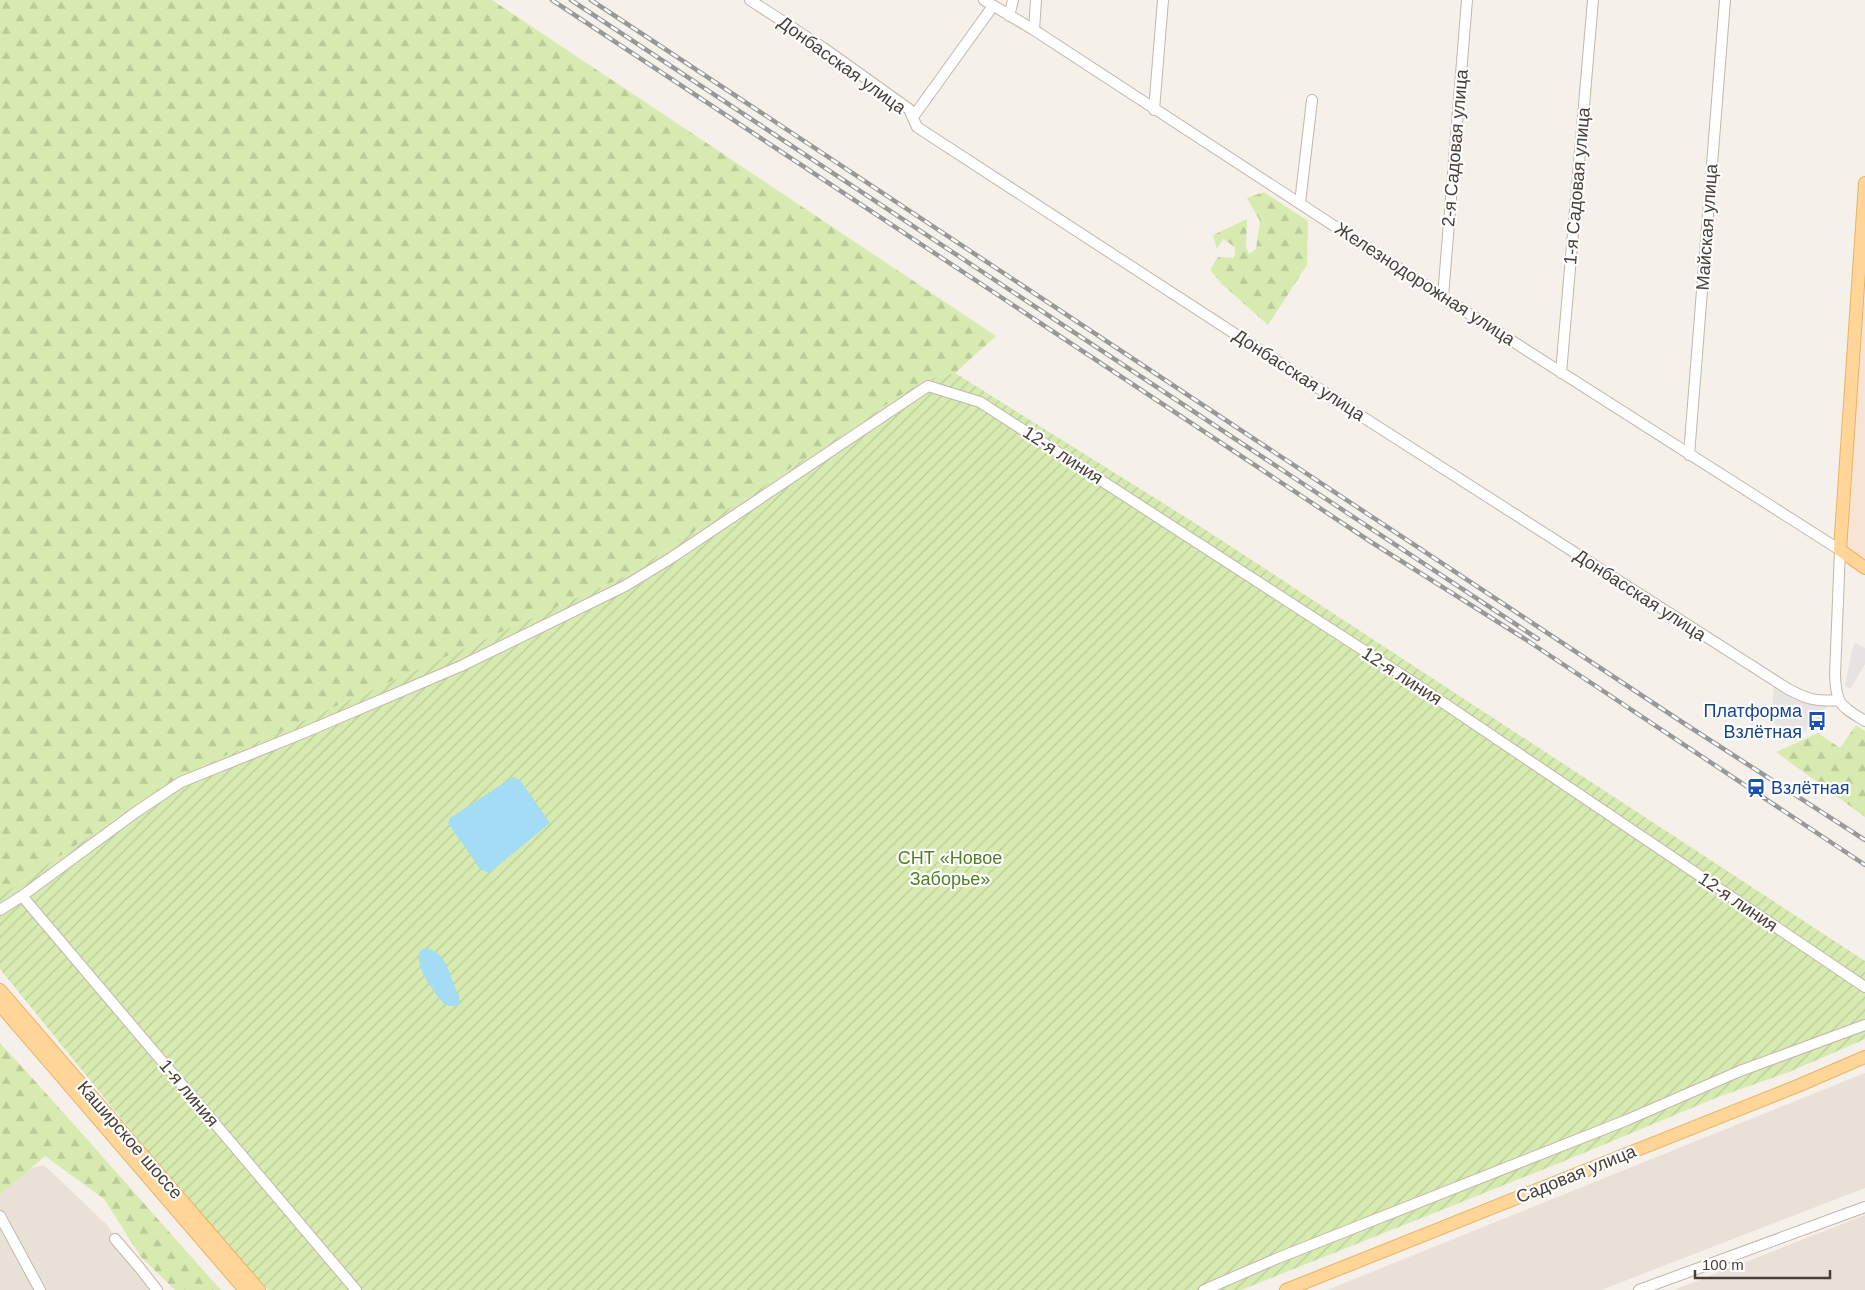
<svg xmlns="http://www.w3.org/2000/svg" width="1865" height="1290" viewBox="0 0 1865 1290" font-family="Arial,sans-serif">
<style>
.residential{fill:#e9e1d7}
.commercial{fill:#f7e4d4}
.forest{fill:url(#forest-firs)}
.garden{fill:url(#garden-furrows)}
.parking{fill:#e6e3e1}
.water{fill:#a3dcf4}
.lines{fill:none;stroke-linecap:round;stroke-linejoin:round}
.minor-casing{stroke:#c1b7ab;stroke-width:12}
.major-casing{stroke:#e9b263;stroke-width:14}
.minor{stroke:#fff;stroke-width:10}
.major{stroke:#ffd698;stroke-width:12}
.rail-casing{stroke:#989898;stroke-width:4.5}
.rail{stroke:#fff;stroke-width:2.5;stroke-dasharray:8;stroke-linecap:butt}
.labels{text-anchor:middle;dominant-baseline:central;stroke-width:4.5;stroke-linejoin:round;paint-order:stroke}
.street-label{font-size:18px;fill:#494037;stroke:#fff}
.transit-label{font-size:18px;fill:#164399;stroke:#fff;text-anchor:end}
.park-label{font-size:18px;fill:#517e26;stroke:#fff}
</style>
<defs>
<pattern id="forest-firs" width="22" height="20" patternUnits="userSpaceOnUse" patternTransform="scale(1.25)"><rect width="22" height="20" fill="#d7ebb0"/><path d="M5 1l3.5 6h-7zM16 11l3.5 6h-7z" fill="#bacb98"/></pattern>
<pattern id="garden-furrows" width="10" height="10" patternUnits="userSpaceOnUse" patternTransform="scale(1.25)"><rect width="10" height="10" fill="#d7ebb0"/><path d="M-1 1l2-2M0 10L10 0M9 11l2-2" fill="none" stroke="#bacb98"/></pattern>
</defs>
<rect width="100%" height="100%" fill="#f5f0e9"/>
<!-- residential -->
<path class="residential" d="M1865,1073V1188L1601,1290H1327Z
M44,1165L107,1225L152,1290H0V1195L29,1169Z
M1865,1215V1290H1674Z"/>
<!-- commercial -->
<path class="commercial" d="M1862,302L1865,303V560L1844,546Z"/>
<!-- forest -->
<path class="forest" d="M0,0H492L996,336L955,373L924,380L628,575L178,777L0,896Z
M1264,192L1308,221L1307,265L1268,325L1222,284L1210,270L1218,257L1234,258L1235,247L1223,239L1217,249L1213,235L1247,219L1246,247L1249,254L1256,249L1260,221L1247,198Z
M1856,725L1865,731V817L1776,752L1818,733L1840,748Z
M0,1043C75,1124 147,1208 221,1290H175L141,1257L104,1199L45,1156L0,1195Z"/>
<!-- garden -->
<path class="garden" d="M955,373L1198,525L1865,961V1039L1789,1072L1718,1097L1562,1162L1241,1290H268L175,1185L0,969V896L178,777L628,575L924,380Z"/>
<!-- parking -->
<path class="parking" d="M1855,643L1865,648V664L1850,689L1845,686L1852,650Z
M1774,687H1779L1811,705L1827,706L1816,726L1808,727L1796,741L1771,720Z"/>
<!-- water -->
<path class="water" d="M513,777L520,780L550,823L489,873L480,869L448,823L450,818Z
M425,948C447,950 450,979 459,996L460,1003L457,1006H449L444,1004C433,991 416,969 419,952Z"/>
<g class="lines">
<!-- minor casing -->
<g class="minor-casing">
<path id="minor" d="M750,0L825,49L909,109L917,127L1355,412L1788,689C1807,699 1816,702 1838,700
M984,0L1034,30L1443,297L1840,550L1835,675C1836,705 1841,706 1865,721
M1009,16L1013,0
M1034,30L1036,0
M1154,110L1163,0
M913,117L993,6
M1300,203L1312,100
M1443,297L1467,0
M1561,373L1593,0
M1689,455L1725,0
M22,896L356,1290
M0,910L22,896L136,812L181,782L303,733L461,666L625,586L671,558L928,386L980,402L1408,679L1865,987
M0,1216L40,1290
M115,1239L139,1267L157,1290
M1204,1290L1278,1258L1627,1120L1740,1071L1865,1025
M1639,1290L1865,1207"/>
</g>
<!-- major casing -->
<g class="major-casing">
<path id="major" d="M1865,183L1840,550L1865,568
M0,990L259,1290
M0,1005L245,1290
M1286,1290L1800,1085L1865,1057"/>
</g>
<!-- minor -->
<use href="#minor" class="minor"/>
<!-- major -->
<use href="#major" class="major"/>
<!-- rail casing -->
<g class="rail-casing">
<path id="rail" d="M552,0L1371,542L1525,639L1865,865
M571,0L1538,639
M591,0L1685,724L1865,840"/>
</g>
<!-- rail -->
<use href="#rail" class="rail"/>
</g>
<!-- icons -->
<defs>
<g id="bus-bare" transform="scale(1.5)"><path d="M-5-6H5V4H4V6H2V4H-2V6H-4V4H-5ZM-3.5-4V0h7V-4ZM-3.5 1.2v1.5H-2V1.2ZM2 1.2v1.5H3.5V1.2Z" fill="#1a4fb4" stroke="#fff" stroke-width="2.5" paint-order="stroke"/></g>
<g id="station-bare" transform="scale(1.5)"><path d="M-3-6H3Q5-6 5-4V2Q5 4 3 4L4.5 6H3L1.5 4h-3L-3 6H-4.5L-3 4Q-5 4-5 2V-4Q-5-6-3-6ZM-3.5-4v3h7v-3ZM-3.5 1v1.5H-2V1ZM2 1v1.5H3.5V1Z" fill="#1a4fb4" stroke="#fff" stroke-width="2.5" paint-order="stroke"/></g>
</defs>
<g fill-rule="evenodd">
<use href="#bus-bare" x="1817" y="721"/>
<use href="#station-bare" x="1756" y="788"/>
</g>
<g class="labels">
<!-- street labels -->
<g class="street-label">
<text transform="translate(842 65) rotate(36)">Донбасская улица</text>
<text transform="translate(1455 148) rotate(-85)">2-я Садовая улица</text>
<text transform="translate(1577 186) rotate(-85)">1-я Садовая улица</text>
<text transform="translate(1707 227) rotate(-86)">Майская улица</text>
<text transform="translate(1425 284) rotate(33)">Железнодорожная улица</text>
<text transform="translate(1299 375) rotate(33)">Донбасская улица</text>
<text transform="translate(1063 455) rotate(33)">12-я линия</text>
<text transform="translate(1640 595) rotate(33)">Донбасская улица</text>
<text transform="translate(1402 676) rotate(33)">12-я линия</text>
<text transform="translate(1738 902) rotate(34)">12-я линия</text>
<text transform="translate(189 1093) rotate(50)">1-я линия</text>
<text transform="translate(130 1140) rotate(49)">Каширское шоссе</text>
<text transform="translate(1576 1174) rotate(-22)">Садовая улица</text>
</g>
<!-- transit labels -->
<g class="transit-label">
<text x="1802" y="711">Платформа<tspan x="1802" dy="21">Взлётная</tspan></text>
<text x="1771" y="788" text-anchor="start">Взлётная</text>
</g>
<!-- park labels -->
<g class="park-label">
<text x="950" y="858">СНТ «Новое<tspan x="950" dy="21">Заборье»</tspan></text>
</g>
</g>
<!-- scale -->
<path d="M1695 1270v8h135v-8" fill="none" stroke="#494037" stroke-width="2.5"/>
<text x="1702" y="1270" font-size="15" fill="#494037" stroke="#ffffff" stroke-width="4" paint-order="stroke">100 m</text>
</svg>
